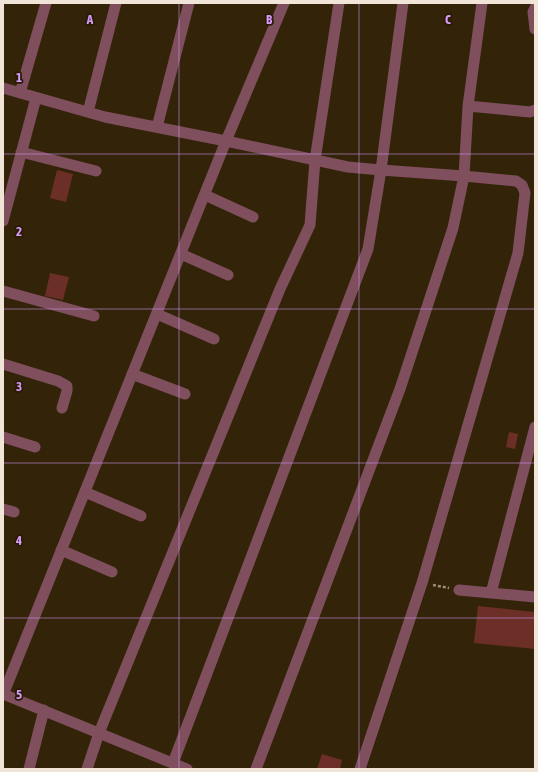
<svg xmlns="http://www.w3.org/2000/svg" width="538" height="772" viewBox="0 0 538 772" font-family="'Asap Condensed',sans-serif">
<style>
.building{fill:#6b2f27}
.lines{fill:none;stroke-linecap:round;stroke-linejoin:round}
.path{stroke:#9a8d79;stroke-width:2.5;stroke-dasharray:3 2;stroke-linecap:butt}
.minor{stroke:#7f4f5d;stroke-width:11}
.tertiary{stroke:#7f4f5d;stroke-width:11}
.grid{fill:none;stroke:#d69bfa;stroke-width:1;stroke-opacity:0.55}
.grid-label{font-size:13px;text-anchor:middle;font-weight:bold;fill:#d69bfa;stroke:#291a01;stroke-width:3.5;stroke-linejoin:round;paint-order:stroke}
</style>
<rect width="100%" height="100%" fill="#332409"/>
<!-- building -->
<path class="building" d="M57,170L73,174L66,202L50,198Z
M50,273L69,277L63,300L45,296Z
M509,432L518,434L515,449L506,447Z
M478,606L535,612V649L474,643Z
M322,754L342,760L340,769H317Z"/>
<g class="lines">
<!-- path -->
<path class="path" d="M433,585L449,588"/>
<!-- minor -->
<path class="minor" d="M535,8L533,12L535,29
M3,88L105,117L226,141L348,167L381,170L464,176L516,181L522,185L525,193L518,253L422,583L360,769
M20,93L46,3
M468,106L530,112L535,110
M88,112L116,3
M157,127L189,3
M21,152L96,171
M205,195L253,217
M3,221L36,98
M181,254L228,275
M3,291L94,316
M157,314L214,339
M3,364L58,381L67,386V391L62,408
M132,374L185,394
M3,437L35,447
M85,492L141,516
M3,509L14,512
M61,550L112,572
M459,590L535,597
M491,593L535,427
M3,695L226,141L284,3
M173,763L368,249L381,170L403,3
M29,769L44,710
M87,769L99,733L280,289L310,225L315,160L339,3
M256,769L400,389L453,228L464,176L468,106L482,3"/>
<!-- tertiary -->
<path class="tertiary" d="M3,694L187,769"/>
</g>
<!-- grid -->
<path class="grid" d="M179,3V769M359,3V769M3,154H535M3,309H535M3,463H535M3,618H535"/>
<g class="grid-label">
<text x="90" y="24">A</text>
<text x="269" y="24">B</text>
<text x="448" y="24">C</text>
<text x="19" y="82">1</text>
<text x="19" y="236">2</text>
<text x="19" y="391">3</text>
<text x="19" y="545">4</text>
<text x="19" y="699">5</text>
</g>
<!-- border -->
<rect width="538" height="772" fill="none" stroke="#f0e5d6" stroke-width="8"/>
</svg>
